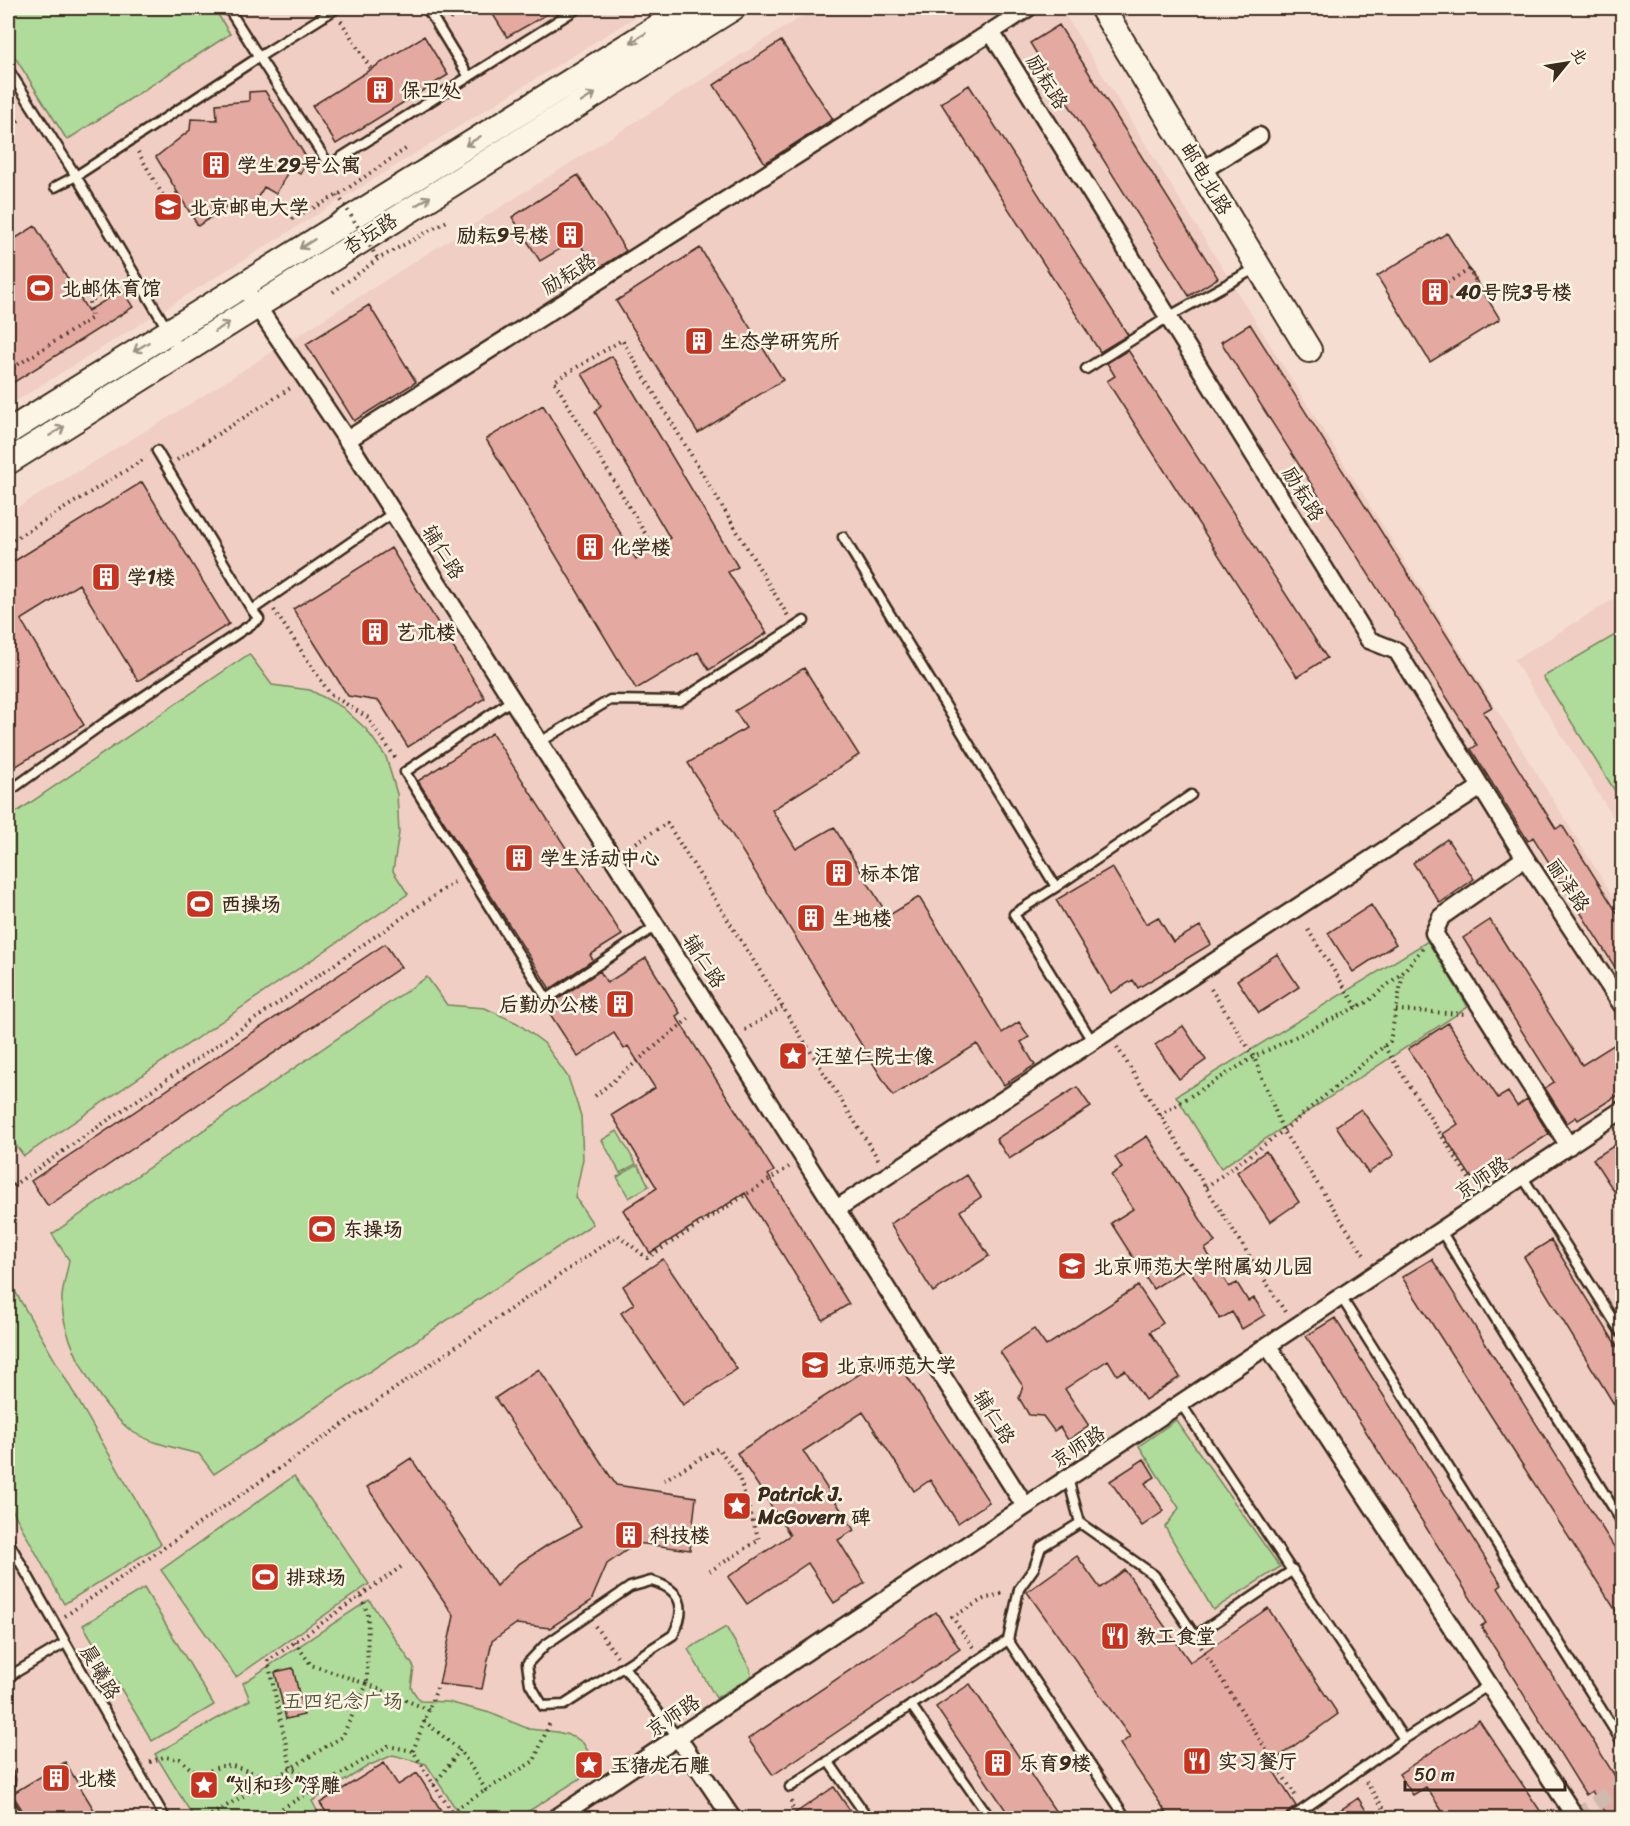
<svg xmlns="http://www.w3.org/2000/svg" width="1630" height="1826" viewBox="0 0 1630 1826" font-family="Sriracha,'LXGW WenKai TC',sans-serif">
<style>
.built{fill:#f0cec3}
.green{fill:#afdc9a;stroke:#75835c;stroke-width:1.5}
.building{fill:#e4aaa2;stroke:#3b2a1e;stroke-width:1.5}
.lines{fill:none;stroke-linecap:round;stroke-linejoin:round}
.street-tunnel{stroke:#d0baad;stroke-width:16;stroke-dasharray:16 8;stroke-linecap:butt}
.lane-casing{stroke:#3b2a1e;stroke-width:13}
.street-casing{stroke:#3b2a1e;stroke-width:21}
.secondary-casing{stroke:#3b2a1e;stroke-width:28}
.path{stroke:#3b2a1e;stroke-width:4;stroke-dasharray:1.5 4.5;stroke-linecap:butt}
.lane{stroke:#fcf5e5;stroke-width:8}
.street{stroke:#fcf5e5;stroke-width:16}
.secondary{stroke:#fcf5e5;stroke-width:24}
.path-bridge{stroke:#3b2a1e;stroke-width:4;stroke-dasharray:1.5 4.5;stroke-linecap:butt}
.oneway{stroke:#9c9082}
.labels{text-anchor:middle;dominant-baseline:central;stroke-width:5;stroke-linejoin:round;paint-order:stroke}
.street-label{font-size:20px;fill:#3b2a1e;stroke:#fcf5e5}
.poi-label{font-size:20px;font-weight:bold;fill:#3b2a1e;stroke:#fcf5e5;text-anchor:start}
.park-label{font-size:20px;fill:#58563d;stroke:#fcf5e5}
</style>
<rect width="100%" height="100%" fill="#f5ded1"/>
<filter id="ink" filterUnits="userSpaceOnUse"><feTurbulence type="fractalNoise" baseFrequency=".0167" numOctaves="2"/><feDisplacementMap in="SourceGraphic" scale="12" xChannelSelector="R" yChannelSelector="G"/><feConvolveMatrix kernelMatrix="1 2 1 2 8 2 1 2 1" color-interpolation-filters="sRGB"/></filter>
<g filter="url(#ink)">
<!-- built -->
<path class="built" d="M8,8H650L8,406Z
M815,8H1061L1622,911V1818H8V513L174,414Z
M1622,594V831L1514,660Z"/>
<!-- green -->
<path class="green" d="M8,8H214L230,34L67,140L8,46Z
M1622,631V802L1543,677Z
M249,654L272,685L310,690L342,707L366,729L386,757L397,794L399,833L393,871L408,894L24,1156L8,1135V818Z
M1428,941L1468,1007L1221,1168L1176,1096Z
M427,977L447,1005L485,1008L517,1023L544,1043L568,1077L581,1116L583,1159L575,1197L593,1224L214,1474L199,1454C179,1449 146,1442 130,1430C98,1405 60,1337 62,1297C63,1285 67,1272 69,1260L52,1234Z
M617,1131L636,1164L620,1173L602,1140Z
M638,1165L649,1186L629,1198L617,1177Z
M8,1279L161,1544L64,1604L8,1502Z
M1176,1420L1280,1567L1213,1610L1165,1527L1179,1508L1139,1446Z
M294,1476L369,1584L236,1677L161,1570Z
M144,1588L214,1705L152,1741L83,1625Z
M369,1600L414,1667L411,1688L420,1701L448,1702L490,1713L529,1729L557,1732L573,1736L583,1743L598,1767L518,1818H462L426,1764L393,1755L368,1766L312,1801L321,1818H194L155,1754L250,1700L243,1683Z
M726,1627L750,1668L751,1675L746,1680L716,1698L688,1649Z"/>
<!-- building -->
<path class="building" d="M489,8H558L507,37Z
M1059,25L1218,278L1189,296L1030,43Z
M424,36L448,75L336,144L312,106Z
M781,41L833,119L765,163L714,85Z
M969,85L1128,335L1100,352L941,103Z
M265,91L308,160L300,174L290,168L276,194L264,187L248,213L229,205L198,226L156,157L190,130L191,119L217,120L216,104L249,101V92Z
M578,175L626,251L596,270L577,239L540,261L512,217Z
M35,226L88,311L122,290L133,307L8,386V243Z
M1447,233L1500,319L1430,362L1377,276Z
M700,248L783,380L698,433L616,301Z
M369,305L416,382L354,421L306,344Z
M1250,324L1492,707L1483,712L1556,829L1562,825L1623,922V980L1533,837L1528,841L1471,749L1477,745L1221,342Z
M1128,350L1327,658L1297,677L1107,381L1115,376L1107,363Z
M612,356L738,567L728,572L767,633L709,670L698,652L636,689L486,439L543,405L636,559L670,538L595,412L601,405L582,374Z
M142,482L229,624L138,681L79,584L21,620L84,725L8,771V565Z
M391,548L485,698L408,747L379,701L348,696L293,609Z
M804,668L859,755L772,810L796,849L834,827L888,916L919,897L1002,1033L1019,1022L1029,1037L1021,1042L1035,1065L1004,1085L977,1044L893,1096L688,763L746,728L735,711Z
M492,733L622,935L590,955L593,960L550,989L418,781Z
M1447,839L1474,879L1440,903L1413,863Z
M1112,867L1146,924L1158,917L1173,942L1200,926L1211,944L1138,988L1133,980L1111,993L1056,900Z
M1371,905L1396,944L1353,972L1328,933Z
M1490,920L1582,1065L1623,1039V1092L1578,1120L1576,1117L1567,1123L1545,1088L1554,1082L1463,938Z
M385,944L401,967L48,1206L31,1181Z
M1277,954L1299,987L1259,1013L1237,980Z
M646,958L680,1013L676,1016L774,1171L768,1175L849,1304L823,1320L745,1193L650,1253L623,1210L657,1188L612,1115L655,1088L628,1046L624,1049L614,1033L578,1057L550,1014L561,1007L557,1000L600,971L607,983Z
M1448,1023L1498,1098L1508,1092L1517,1106L1527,1099L1549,1134L1475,1183L1443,1134L1458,1124L1408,1049Z
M1183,1026L1206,1060L1179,1079L1155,1045Z
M1077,1087L1091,1107L1009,1159L996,1139Z
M1361,1109L1394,1155L1368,1173L1336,1126Z
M1147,1136L1215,1242L1205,1249L1229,1287L1237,1283L1248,1301L1254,1298L1265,1315L1242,1329L1232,1312L1220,1319L1188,1267L1153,1289L1111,1223L1133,1209L1111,1175L1122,1168L1115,1157Z
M1623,1140V1205L1593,1159Z
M1266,1151L1299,1202L1270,1222L1237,1172Z
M967,1175L981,1197L960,1211L989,1256L933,1292L890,1224Z
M1551,1240L1623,1356V1419L1524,1257Z
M663,1259L737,1369L683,1405L621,1313L634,1304L623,1286Z
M1432,1259L1623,1561V1622L1402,1277Z
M1138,1286L1163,1323L1150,1332L1180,1377L1145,1400L1125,1370L1117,1375L1108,1360L1065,1389L1089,1426L1068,1440L1060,1427L1054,1431L1043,1416L1029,1415L1019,1398L1023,1386L1000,1352L1034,1329L1046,1346Z
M1335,1318L1502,1585L1498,1588L1623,1789V1818H1609L1592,1791L1586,1795L1481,1626L1486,1623L1306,1336Z
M892,1353L989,1502L958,1523L930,1480L914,1491L863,1412L803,1451L854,1530L838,1540L865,1583L834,1603L808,1563L747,1604L728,1577L790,1535L737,1453Z
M539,1369L616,1485L696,1497L690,1550L637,1543L607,1564L591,1601L550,1628L516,1624L492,1641L482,1689L439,1684L454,1616L367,1487L411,1458L496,1586L517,1565L549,1544L581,1527L495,1398Z
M1144,1459L1155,1477L1145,1483L1164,1511L1142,1526L1110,1481Z
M1077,1556L1100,1588L1125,1570L1190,1662L1268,1608L1338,1714L1269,1764L1296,1806L1287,1813L1285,1818H1170L1120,1744L1130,1737L1027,1592Z
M936,1612L960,1649L773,1775L748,1739Z
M293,1668L304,1715L286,1719L275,1672Z
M970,1684L1060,1818H1011L936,1707Z
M1479,1720L1485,1729L1545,1818H1447L1426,1787L1413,1795L1399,1774Z
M65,1762L99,1818H27L14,1797L15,1792Z
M384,1763L398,1785L417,1773L446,1818H330L320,1803Z
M834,1787L855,1818H788Z
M1358,1798L1371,1818H1328L1351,1803Z"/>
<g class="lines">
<!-- street-tunnel -->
<path class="street-tunnel" d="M1576,1818L1622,1784"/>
<!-- lane casing -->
<g class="lane-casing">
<path id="lane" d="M337,8L259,57L329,165L578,8
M427,8L469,77
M8,69L76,176L181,352
M55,187L76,176L259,57L228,8
M1086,369L1168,317L1256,268
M157,451L252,610
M843,537L1056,887L1014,914L1092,1041
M512,700L405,772L547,999L656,926
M540,742L610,700L680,701L804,621
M8,792L104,723L259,619L252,610L393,513
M1056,887L1191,795
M1522,1176L1622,1334
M1441,1231L1622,1522
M1341,1297L1622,1742
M1181,1404L1404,1739
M1068,1478L1080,1523
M8,1541L165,1818
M651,1581C681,1589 688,1607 673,1635L564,1705L543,1706L530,1684L527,1664L545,1645L630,1587Z
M1008,1640L1126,1818
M624,1667L678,1738
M8,1677L65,1643
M911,1705L990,1818
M828,1761L868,1818
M8,1774L10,1779L8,1796
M790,1787L1008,1640L1019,1589L1034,1568L1041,1547L1080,1523L1154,1575L1195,1636L1293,1570
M8,1801L18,1818
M1291,1818L1404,1739L1489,1685"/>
</g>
<!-- street casing -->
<g class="street-casing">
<path id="street" d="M991,32L1028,8
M1201,171L1259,136
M242,284L347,440L1025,1506
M347,440L991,32L1369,640L1397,651L1525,858L1622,1005
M1525,858L1441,917L1434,933L1569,1146
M838,1208L1481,787
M1268,1346L1576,1818
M678,1738L732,1818
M556,1818L1622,1110"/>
</g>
<!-- secondary casing -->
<g class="secondary-casing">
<path id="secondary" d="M1102,8L1309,350
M8,432L688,8
M8,462L733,8"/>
</g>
<!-- path -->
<path class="path" d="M450,19L470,8
M341,21L371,69
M8,128L22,118
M138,152L165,199L178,193
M292,219L338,195L407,148
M1438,288L1447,301L1477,283L1469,270L1441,286
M333,292L378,259L449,220
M8,371L92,318L89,302L119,283L123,285
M177,460L292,387
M648,538L554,381L622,340L788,616
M8,543L146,458
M274,610L330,694L367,717L397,760
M626,849L667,823L880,1162
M1308,930L1357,1007
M1211,989L1254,1057L1283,1131L1366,1258
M1396,1010L1464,1014
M745,1030L782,1007
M1384,1046L1474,1186
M1117,1047L1285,1312
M595,1096L692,1016
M1160,1115L1254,1057L1367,1002L1403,972L1423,948
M1206,1187L1283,1131L1390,1041L1403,973
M8,1189L457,880
M664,1480L718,1448L738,1474L759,1540L710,1571
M401,1567L268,1661L291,1768L342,1737L367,1684L429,1710
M65,1616L618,1235L647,1258L789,1167
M595,1626L617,1656
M295,1642L311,1665L367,1684L368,1615L361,1595
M973,1647L952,1617L984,1599L1004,1593
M1201,1647L1297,1798
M424,1721L460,1750
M413,1751L437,1688
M150,1762L164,1757L180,1759L191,1769L203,1773L221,1766H233L272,1779
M1366,1782L1390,1818
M434,1785L456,1818
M791,1801L792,1807L799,1818
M451,1812L486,1790
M206,1818L291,1768L322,1785L388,1746L413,1751L434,1785L460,1750L486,1790L534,1761L550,1722
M276,1818L279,1810L321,1786"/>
<!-- lane -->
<use href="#lane" class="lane"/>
<!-- street -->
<use href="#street" class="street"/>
<!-- secondary -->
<use href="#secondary" class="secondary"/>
<!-- path-bridge -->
<path class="path-bridge" d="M338,195L378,259"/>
</g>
<!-- one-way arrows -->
<defs><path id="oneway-shaft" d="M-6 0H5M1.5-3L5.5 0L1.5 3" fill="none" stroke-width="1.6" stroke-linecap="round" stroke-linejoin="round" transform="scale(1.5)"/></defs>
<g class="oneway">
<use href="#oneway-shaft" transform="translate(638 38) rotate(148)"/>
<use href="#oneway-shaft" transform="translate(588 98) rotate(-32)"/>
<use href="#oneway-shaft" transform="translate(473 141) rotate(148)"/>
<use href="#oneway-shaft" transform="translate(423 201) rotate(-32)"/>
<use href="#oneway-shaft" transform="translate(307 244) rotate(148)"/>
<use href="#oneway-shaft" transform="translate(222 327) rotate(-32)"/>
<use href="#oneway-shaft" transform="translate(141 347) rotate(148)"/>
<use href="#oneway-shaft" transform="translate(57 431) rotate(-32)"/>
</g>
</g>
<!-- icons -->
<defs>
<g id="building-square" transform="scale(1.5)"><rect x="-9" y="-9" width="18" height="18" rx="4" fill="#c8321e" stroke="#fcf5e5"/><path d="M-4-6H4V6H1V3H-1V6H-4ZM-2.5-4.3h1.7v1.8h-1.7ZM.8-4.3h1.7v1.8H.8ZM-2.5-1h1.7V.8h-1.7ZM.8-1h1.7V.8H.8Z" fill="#fff"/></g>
<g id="university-square" transform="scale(1.5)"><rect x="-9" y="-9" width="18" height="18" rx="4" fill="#c8321e" stroke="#fcf5e5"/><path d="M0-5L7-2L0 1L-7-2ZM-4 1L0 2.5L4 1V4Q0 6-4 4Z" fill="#fff"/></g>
<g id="stadium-square" transform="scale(1.5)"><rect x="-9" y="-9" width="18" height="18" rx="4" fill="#c8321e" stroke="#fcf5e5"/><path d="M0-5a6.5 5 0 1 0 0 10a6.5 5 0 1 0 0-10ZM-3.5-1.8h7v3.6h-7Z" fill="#fff"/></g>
<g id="sight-square" transform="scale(1.5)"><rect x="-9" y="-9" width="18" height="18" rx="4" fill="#c8321e" stroke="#fcf5e5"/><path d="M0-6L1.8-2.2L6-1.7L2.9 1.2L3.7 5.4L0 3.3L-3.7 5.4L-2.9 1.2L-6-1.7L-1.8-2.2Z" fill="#fff"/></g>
<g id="school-square" transform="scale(1.5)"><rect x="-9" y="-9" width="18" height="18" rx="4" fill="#c8321e" stroke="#fcf5e5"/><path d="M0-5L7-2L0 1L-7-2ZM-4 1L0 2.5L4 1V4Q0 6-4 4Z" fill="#fff"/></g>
<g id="restaurant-square" transform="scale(1.5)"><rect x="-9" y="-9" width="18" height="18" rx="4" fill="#c8321e" stroke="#fcf5e5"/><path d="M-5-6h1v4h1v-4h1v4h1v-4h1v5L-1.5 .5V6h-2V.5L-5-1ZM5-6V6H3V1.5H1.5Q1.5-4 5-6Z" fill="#fff"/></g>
</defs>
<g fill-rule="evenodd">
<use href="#building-square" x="380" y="90"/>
<use href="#building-square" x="216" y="165"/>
<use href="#university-square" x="168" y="207"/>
<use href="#building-square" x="570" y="235"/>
<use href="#stadium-square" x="40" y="288"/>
<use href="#building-square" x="1435" y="292"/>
<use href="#building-square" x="699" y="341"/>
<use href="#building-square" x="590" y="547"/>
<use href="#building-square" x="106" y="577"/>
<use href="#building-square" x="375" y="632"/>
<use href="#building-square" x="519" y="858"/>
<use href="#building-square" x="839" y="873"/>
<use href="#stadium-square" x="200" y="904"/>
<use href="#building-square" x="811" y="918"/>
<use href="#building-square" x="620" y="1004"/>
<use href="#sight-square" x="793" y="1056"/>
<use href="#stadium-square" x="322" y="1229"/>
<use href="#school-square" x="1072" y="1266"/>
<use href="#university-square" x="815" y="1365"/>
<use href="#sight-square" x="737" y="1506"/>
<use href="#building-square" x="629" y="1535"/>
<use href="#stadium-square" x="265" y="1577"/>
<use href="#restaurant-square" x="1115" y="1636"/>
<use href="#restaurant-square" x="1197" y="1761"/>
<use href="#building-square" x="998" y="1763"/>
<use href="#sight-square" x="589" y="1765"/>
<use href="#building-square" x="56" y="1778"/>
<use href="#sight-square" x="204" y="1785"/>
</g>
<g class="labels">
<!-- street labels -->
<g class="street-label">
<text transform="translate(1047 82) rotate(58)">励耘路</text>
<text transform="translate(1206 179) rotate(59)">邮电北路</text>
<text transform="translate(370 234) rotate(-32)">杏坛路</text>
<text transform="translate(569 274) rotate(-32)">励耘路</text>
<text transform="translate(1303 494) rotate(58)">励耘路</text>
<text transform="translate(443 552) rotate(58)">辅仁路</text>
<text transform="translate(1568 885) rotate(56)">丽泽路</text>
<text transform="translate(704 961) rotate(57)">辅仁路</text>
<text transform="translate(1482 1178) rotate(-34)">京师路</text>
<text transform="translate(994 1417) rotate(58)">辅仁路</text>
<text transform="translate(1078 1447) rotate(-33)">京师路</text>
<text transform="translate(100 1672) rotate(60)">晨曦路</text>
<text transform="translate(673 1716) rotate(-34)">京师路</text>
</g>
<!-- poi labels -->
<g class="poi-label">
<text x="401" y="90">保卫处</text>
<text x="237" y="165">学生29号公寓</text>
<text x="189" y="207">北京邮电大学</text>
<text x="549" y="235" text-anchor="end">励耘9号楼</text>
<text x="61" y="288">北邮体育馆</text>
<text x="1456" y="292">40号院3号楼</text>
<text x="720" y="341">生态学研究所</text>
<text x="611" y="547">化学楼</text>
<text x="127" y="577">学1楼</text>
<text x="396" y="632">艺术楼</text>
<text x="540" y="858">学生活动中心</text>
<text x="860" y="873">标本馆</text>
<text x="221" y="904">西操场</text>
<text x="832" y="918">生地楼</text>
<text x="599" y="1004" text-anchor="end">后勤办公楼</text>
<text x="814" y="1056">汪堃仁院士像</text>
<text x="343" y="1229">东操场</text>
<text x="1093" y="1266">北京师范大学附属幼儿园</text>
<text x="836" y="1365">北京师范大学</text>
<text x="758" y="1494">Patrick J.<tspan x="758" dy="23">McGovern 碑</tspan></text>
<text x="650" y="1535">科技楼</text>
<text x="286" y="1577">排球场</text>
<text x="1136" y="1636">教工食堂</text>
<text x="1218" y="1761">实习餐厅</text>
<text x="1019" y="1763">乐育9楼</text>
<text x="610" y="1765">玉猪龙石雕</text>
<text x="77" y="1778">北楼</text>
<text x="225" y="1785">“刘和珍”浮雕</text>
</g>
<!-- park labels -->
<g class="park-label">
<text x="343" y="1701">五四纪念广场</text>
</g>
</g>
<!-- margin -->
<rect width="1630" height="1826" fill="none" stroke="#fcf5e5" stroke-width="30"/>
<rect x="15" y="15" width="1600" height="1796" fill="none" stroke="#3b2a1e" stroke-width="2" filter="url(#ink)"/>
<!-- north arrow -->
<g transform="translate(1567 63) rotate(60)" stroke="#fcf5e5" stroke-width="4.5" paint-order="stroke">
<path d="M0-4.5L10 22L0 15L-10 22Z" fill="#3b2a1e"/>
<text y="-9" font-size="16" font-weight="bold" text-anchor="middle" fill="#3b2a1e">北</text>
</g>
<!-- scale -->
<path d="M1405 1781v9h160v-9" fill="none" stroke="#3b2a1e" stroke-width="3"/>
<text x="1414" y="1781" font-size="18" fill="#3b2a1e" stroke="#fcf5e5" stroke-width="4.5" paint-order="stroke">50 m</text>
</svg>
